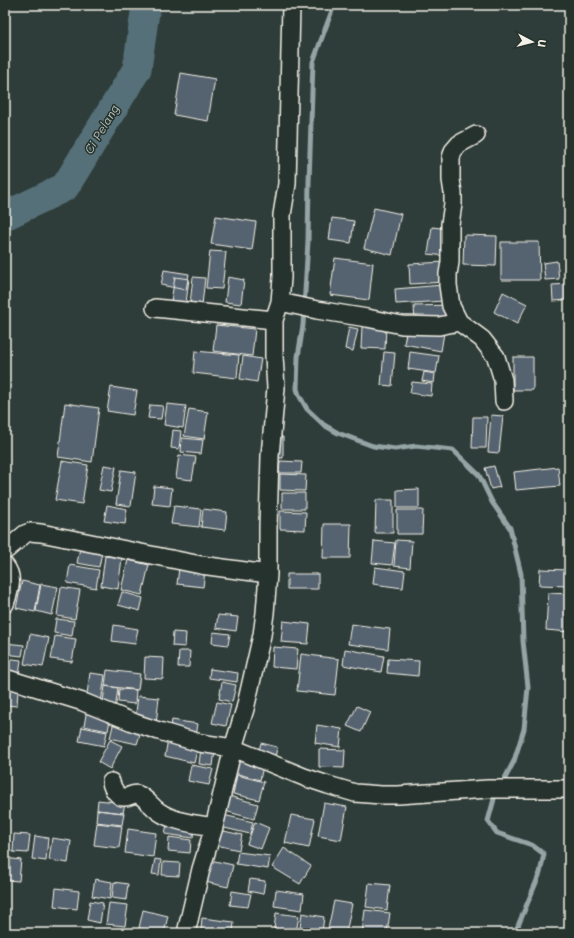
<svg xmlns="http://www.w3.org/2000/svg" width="574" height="938" viewBox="0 0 574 938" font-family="Mali,sans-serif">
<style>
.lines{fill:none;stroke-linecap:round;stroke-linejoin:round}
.stream{stroke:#95a4a5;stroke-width:5}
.river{stroke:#557078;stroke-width:29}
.building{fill:#556370;stroke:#f4f1e8}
.minor-casing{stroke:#f4f1e8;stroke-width:20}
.minor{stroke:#26332d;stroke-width:17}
.labels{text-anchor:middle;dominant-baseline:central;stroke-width:3;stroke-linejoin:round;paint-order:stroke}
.water-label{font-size:12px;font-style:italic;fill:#b4bdbb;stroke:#26332d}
</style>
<rect width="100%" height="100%" fill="#2f3d3a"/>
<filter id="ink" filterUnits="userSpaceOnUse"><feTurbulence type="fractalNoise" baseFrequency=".025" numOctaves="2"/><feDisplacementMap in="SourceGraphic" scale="8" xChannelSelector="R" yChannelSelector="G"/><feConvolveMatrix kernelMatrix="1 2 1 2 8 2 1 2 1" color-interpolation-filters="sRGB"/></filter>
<g filter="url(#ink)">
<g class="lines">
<!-- stream -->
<path class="stream" d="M334,5L313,62L309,182L308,241L303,325L298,357L297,389L299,395L307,409L324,425L338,433L373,446L395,449L416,446L453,450L479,475L492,502L510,528L521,574L523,641L528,687L524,729L514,761L501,786
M497,793L494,799L488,821L497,833L532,845L544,854L540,873L515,933"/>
<!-- river -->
<path class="river" d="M5,216L65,187L137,69L146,5"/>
</g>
<!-- building -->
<path class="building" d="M181,73L215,79L208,121L174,115Z
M374,208L401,214L392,255L364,248Z
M216,216L256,222L252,250L211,244Z
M332,218L354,221L351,243L329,240Z
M432,227L449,229L445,256L428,254Z
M464,235L497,236L496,266L463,265Z
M501,242H539L540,280H501Z
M210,251L226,252L222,289L206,288Z
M335,258L373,263L369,300L330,295Z
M557,261L559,279L545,280L543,263Z
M444,262L445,282L410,284L409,264Z
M164,270L189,274L186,290L161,285Z
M175,277L189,279L186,303L171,301Z
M193,277L205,278L202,305L190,304Z
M228,277L244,280L241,304L225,302Z
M569,284V300L553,301L552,285Z
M443,285L444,301L396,304L395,289Z
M503,292L527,304L517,324L494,312Z
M450,305V322L415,323L414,306Z
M216,325L255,329L252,356L213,351Z
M362,326L386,327L385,349L361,348Z
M349,327L358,329L353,351L345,349Z
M407,327L444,333L441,351L404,344Z
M195,351L239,355L237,378L193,373Z
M384,352L395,353L392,386L381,385Z
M410,352L439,356L436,373L408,369Z
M243,356L261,359L257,382L240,379Z
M513,357H533V390H513Z
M424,372L435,374L434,383L422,381Z
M412,382L432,384L431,396L410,393Z
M111,387L137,391L133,415L107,411Z
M65,403L99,408L92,462L58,457Z
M167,404L186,406L183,428L164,425Z
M150,405L163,406L161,419L148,418Z
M189,409L208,412L204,439L184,436Z
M491,415L503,416L499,453L488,452Z
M473,417H487L486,448H472Z
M173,430L181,431L179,449L171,448Z
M272,437H283V458H272Z
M182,438L203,440L201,454L181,452Z
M179,455L196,457L192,480L176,478Z
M62,461L88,465L82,504L55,500Z
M280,461L302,462L301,473H279Z
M104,465L116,467L111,492L99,490Z
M494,466L500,487L491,489L485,468Z
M558,467L560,486L516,490L514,472Z
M121,470L136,472L131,506L116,504Z
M280,474L306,475L305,491L280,490Z
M154,486L172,488L170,506L152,504Z
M419,489V508H397V490Z
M282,493H305V509H282Z
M376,500H393V533H375Z
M107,505L127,509L125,524L104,521Z
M174,506L201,509L199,527L171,524Z
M203,509L227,512L225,530L201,527Z
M397,510H423L422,534H397Z
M280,511L306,512L305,530L280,529Z
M324,524H351L350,558H323Z
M396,540L412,541L410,568L394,566Z
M374,541L395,543L392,565L372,563Z
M80,548L102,552L99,567L77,563Z
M105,556L122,558L118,589L101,586Z
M128,560L149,565L142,595L121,590Z
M70,565L99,570L96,588L67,583Z
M375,567L405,571L403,588L373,584Z
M179,568L205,571L203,587L177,584Z
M540,569L568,570V586L539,585Z
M287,574H318V589H287Z
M22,581L40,585L35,612L16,608Z
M41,584L58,587L52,615L36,611Z
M61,587L80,590L75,619L57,616Z
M122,592L143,598L140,611L118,605Z
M548,593L569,594V632L546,630Z
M218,615L238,617L236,631L216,628Z
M56,619L74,621L72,636L54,633Z
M283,621L310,624L308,644L281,642Z
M351,624L390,629L388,649L348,644Z
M114,625L138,629L135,644L112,641Z
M173,632L186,633L185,647L172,646Z
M213,632L230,634L228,645L212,643Z
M30,634L49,638L43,667L24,664Z
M55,636L76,639L72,662L51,659Z
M5,643L24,645L22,656L5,654Z
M273,647L298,649L296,669L272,667Z
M345,649L384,656L381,672L343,665Z
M179,651H190L189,667H178Z
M301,654L339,659L335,695L297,691Z
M145,657L164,658L163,679L144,678Z
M5,658L21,660L19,676L5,674Z
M388,659L419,661L418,676L387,673Z
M210,669L238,673L237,682L209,678Z
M107,670L140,674L138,690L105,686Z
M90,673L105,675L101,703L86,701Z
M222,682L236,685L232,702L219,699Z
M105,686L118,688L115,711L102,710Z
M6,688L18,689L17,706L5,705Z
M119,689L136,690L135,704L118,702Z
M138,696L159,698L156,724L135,721Z
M217,702L231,705L226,726L212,723Z
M357,706L370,712L361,732L347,726Z
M87,709L111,714L108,731L84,726Z
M172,720L198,724L196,736L170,732Z
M114,721L142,728L137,744L110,738Z
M317,725L342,729L340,747L315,743Z
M82,727L107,732L104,746L79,741Z
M168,739L198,746L194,763L165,756Z
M110,740L122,746L110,769L98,762Z
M261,743L277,747L275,758L258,754Z
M201,748L215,750L213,766L199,764Z
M319,749L345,750L344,768L319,767Z
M234,759L263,766L260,780L231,772Z
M191,765L213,769L209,785L188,781Z
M237,775L264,782L259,800L233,794Z
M229,796L258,804L254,819L225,811Z
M98,800L125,803L123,813L97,810Z
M324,803L347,807L341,840L318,836Z
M97,810L124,813L122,825L96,822Z
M219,814L253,822L250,834L216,826Z
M291,815L315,819L309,848L285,843Z
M255,822L269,828L261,849L247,844Z
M97,823L122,826L119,848L94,845Z
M167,824L194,827L193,838L165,834Z
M128,829L156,833L153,857L125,853Z
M219,830L242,835L239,850L216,845Z
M14,834L30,835L28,853L13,852Z
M35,836L48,838L46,861L32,859Z
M169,837L191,840L190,853L168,851Z
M52,838L71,841L68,863L49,860Z
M284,848L311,866L300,884L272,867Z
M238,852L270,856L268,869L236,864Z
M5,858L21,860L19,881L5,880Z
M155,859L161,860L159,875L152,874Z
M210,860L233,865L228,887L205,882Z
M163,862L180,863L179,876L162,875Z
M95,879L112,882L110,899L92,896Z
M250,879L265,881L263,894L248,891Z
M114,882L128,884L126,900L112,898Z
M369,883L390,885L387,910L366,907Z
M56,888L79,891L77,909L54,906Z
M276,890L304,894L302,910L274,906Z
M232,891L251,894L248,907L230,905Z
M90,901L103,903L100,923L87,920Z
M334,901L352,904L346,933L328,929Z
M109,903L128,905L125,926L106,924Z
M143,910L168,916L164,933H159L139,928Z
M365,910L390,913L387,933H362Z
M276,913L299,916L296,932L274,929Z
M302,913L324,917L322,932L300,928Z
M202,918L234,922L233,933L201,930Z
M123,928L143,932L122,933Z"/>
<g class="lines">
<!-- minor casing -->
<g class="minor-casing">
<path id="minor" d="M476,135L459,144L453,151L451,158V180L453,193V204L450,224V262L448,274V285L451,306L459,322L482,339L496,357L503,380L504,401
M280,302L317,310L367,318L402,325L439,326L459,322
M155,308L274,320
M5,551L25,534L30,532L41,533L201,565L268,574
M5,566C15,578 9,591 5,604
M5,678L83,702L135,723L159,731L200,743L233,748L304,777L328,785L355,793L381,795H398L488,789H569
M111,782C112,788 118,798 125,797C130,797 134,792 139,795C147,799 151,806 158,811C173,822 196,824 214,827
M186,933L201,869L214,827L233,748L245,709L262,635L265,613L268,574V527L270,456L276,388L274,356V320L280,302L282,278V215L287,184L291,5"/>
</g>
<!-- minor -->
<use href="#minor" class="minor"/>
</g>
</g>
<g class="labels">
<!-- water labels -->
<g class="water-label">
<text transform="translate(101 129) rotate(-59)">Ci Pelang</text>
</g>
</g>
<!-- margin -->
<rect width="574" height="938" fill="none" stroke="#26332d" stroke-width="20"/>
<rect x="10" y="10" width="554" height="918" fill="none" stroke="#f4f1e8" stroke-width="1.5" filter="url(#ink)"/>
<!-- north arrow -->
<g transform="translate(532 42) rotate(97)" stroke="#26332d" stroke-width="3" paint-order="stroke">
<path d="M0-3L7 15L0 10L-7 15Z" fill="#f4f1e8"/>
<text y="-6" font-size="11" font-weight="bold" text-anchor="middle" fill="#f4f1e8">U</text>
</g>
</svg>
